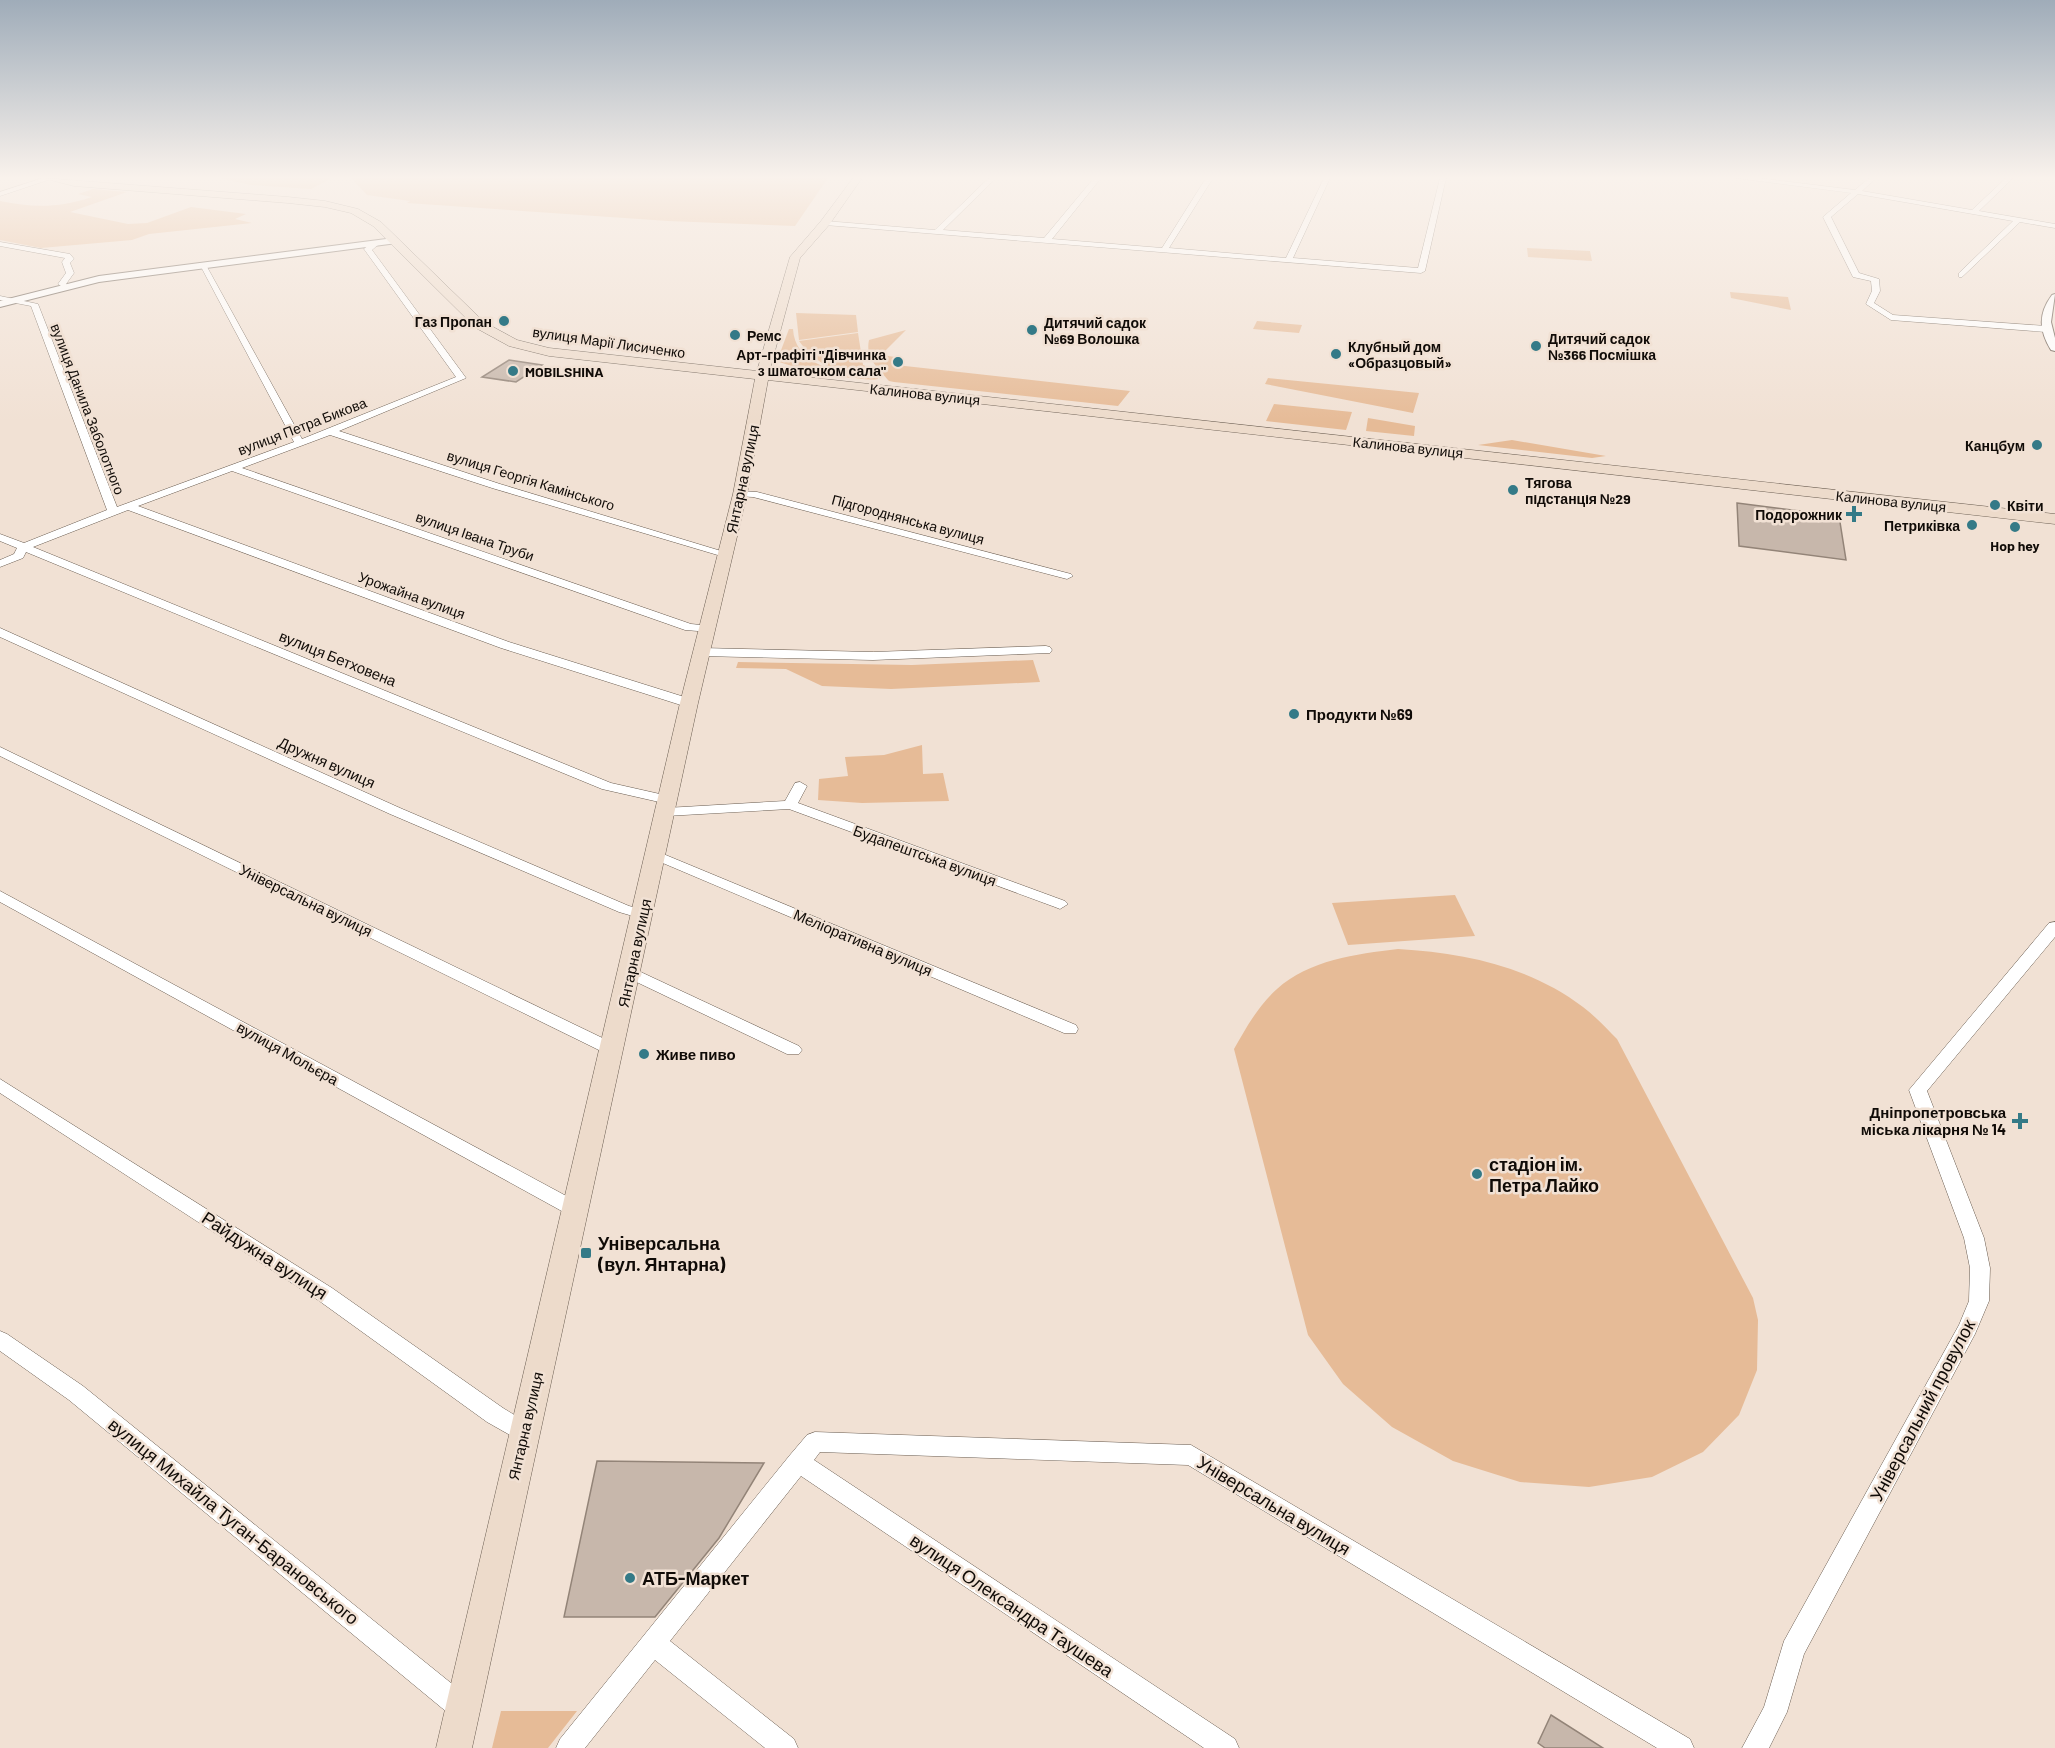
<svg xmlns="http://www.w3.org/2000/svg" width="2055" height="1748" viewBox="0 0 2055 1748" font-family="Barlow,sans-serif">
<style>
.green{fill:#e6bb97}
.building{fill:#c7b7ab;stroke:#938478;stroke-width:1.5}
.lines{fill:none;stroke-linecap:round;stroke-linejoin:round}
.minor-casing{stroke:#6a5d51;stroke-width:1}
.tertiary-casing{stroke:#6a5d51;stroke-width:2}
.secondary-casing{stroke:#6a5d51;stroke-width:1}
.minor{fill:#fff;fill-rule:evenodd}
.tertiary{fill:#fff;fill-rule:evenodd}
.secondary{fill:#eddbcb;fill-rule:evenodd}
.poi-dot{fill:#347a87;stroke:#f1e1d4;stroke-width:2}
.labels{text-anchor:middle;dominant-baseline:central;stroke-width:5;stroke-linejoin:round;paint-order:stroke}
.far-poi-label{font-size:14px;font-weight:bold;fill:#100b07;stroke:#f1e1d4;text-anchor:start}
.far-street-label{font-size:14px;fill:#100b07;stroke:#f1e1d4}
.street-label{font-size:15px;fill:#100b07;stroke:#f1e1d4}
.poi-label{font-size:15px;font-weight:bold;fill:#100b07;stroke:#f1e1d4;text-anchor:start}
.near-poi-label{font-size:18px;font-weight:bold;fill:#100b07;stroke:#f1e1d4;text-anchor:start}
.near-street-label{font-size:18px;fill:#100b07;stroke:#f1e1d4}
</style>
<rect width="100%" height="100%" fill="#f1e1d4"/>
<!-- green -->
<path class="green" d="M219,178H332L311,189L251,185Z
M351,178H828L795,226L668,221L407,203L410,201L367,195Z
M93,189L127,192L70,212L128,224L147,223L191,207L246,214L235,219L252,223L149,234L132,240L41,248L0,240V201C34,208 58,208 92,197L78,194Z
M1527,248L1590,251L1592,261L1528,257Z
M1730,292L1788,297L1791,310L1731,298Z
M796,313L856,315L858,332L799,340Z
M1257,321L1302,325L1299,333L1253,329Z
M789,329H793C795,362 829,368 852,378L814,373L779,362L780,353Z
M906,330L881,355L902,358L896,365L1130,391L1118,406L894,382L889,381C878,368 865,358 869,340Z
M858,333L863,365L873,369L878,379C849,383 816,364 799,341Z
M1268,378L1419,393L1413,413L1265,384Z
M1274,404L1352,412L1346,430L1266,421Z
M1368,418L1415,426L1414,436L1366,431Z
M1512,440L1606,456L1592,458L1478,445Z
M1033,660L1040,682L891,689L822,686L786,669L736,668L738,662L912,665Z
M922,745L923,774L943,773L949,801L862,803L818,800L819,779L848,776L845,757L884,755Z
M1455,895L1475,936L1348,945L1332,903Z
M1398,949C1464,953 1529,966 1583,1007C1595,1016 1606,1028 1617,1039L1753,1298L1758,1320L1757,1370L1739,1415L1703,1452L1652,1477L1589,1487L1520,1482L1453,1461L1392,1427L1343,1384L1308,1335L1234,1049C1246,1028 1258,1006 1277,989C1309,960 1356,954 1398,949Z
M501,1711H577L548,1748H492Z"/>
<!-- building -->
<path class="building" d="M509,360L542,365L516,382L482,377Z
M1737,503L1839,516L1846,560L1739,546Z
M597,1461L764,1463L719,1538L655,1617H564Z
M1551,1715L1603,1748H1545L1538,1743Z"/>
<g class="lines">
<!-- minor casing -->
<g class="minor-casing">
<path id="minor" d="M43,178L51,179L0,196V192Z
M989,178H996L943,230L1044,238L1094,178H1101L1052,239L1162,248L1206,178H1213L1169,248L1286,258L1324,178H1330L1293,258L1418,268L1440,178H1446L1425,271L1421,273L825,225L821,223L825,221L935,230Z
M1736,178H1758L1855,190L1869,178H1876L1862,191L1972,210L2006,178H2013L1979,211L2055,224V228L2020,222L1962,277H1959V273L2013,221L1858,194L1831,217L1859,273L1879,279L1880,291L1874,303L1893,315L2046,326L2050,329L2046,332L1891,320L1866,304L1872,291L1871,281L1853,277L1823,217L1851,193Z
M0,242L70,254L74,259L70,263L74,273L66,284L68,286L64,288L58,284L66,273L62,262L65,258L0,246Z
M372,242L379,244L372,250L466,378L339,431L500,484L731,554L725,557L721,556L492,488L330,435L242,468L691,624L711,626V632L685,630L232,471L138,506L509,642L694,700L695,703L694,706H684L501,648L128,510L33,547L611,783L673,797L675,800L673,803L668,804L602,789L26,552L23,558L0,567V560L14,554L17,548L0,541V534L24,543L107,510L31,306L0,300V296L38,304L117,507L294,442L199,263L206,265L302,439L456,377L364,249Z
M740,491L757,492L1071,574L1073,576L1067,579L753,497L736,496V492Z
M0,628L400,808L629,906L648,911L651,914L643,919L619,912L390,814L0,637Z
M1046,646L1050,647L1052,650L1050,653L873,660L701,656L695,652L701,648L873,652Z
M0,747L619,1046L622,1050L619,1054H607L0,756Z
M800,782L807,786L798,803L1065,901L1068,904L1060,909L1055,907L789,809L666,816L659,812L666,808L785,801L795,783Z
M656,851L1076,1025L1078,1029L1076,1033H1064L651,858L649,855L651,852Z
M0,891L583,1205L586,1210L583,1215L576,1217L569,1215L0,902Z
M2055,922V937L1927,1091L1984,1238L1990,1268L1989,1301L1975,1334L1804,1654L1787,1712L1769,1748H1742L1764,1707L1784,1641L1959,1325L1969,1301L1970,1268L1964,1238L1909,1090L2049,923Z
M630,967L799,1046L802,1050L799,1054H787L624,976L622,972L624,968Z
M0,1079L332,1288L503,1408L532,1426L535,1433L532,1440L524,1443L487,1422L318,1300L0,1093Z
M0,1331L7,1334L83,1386L472,1700L475,1709L472,1718L463,1721L454,1718L69,1400L0,1351Z
M815,1432L1191,1445L1690,1739L1694,1748H1657L1188,1465L820,1452L814,1460L1235,1739L1239,1748H1204L801,1476L670,1641L794,1739L798,1748H765L655,1660L585,1748H556L560,1739L790,1455L807,1435Z"/>
</g>
<!-- tertiary casing -->
<g class="tertiary-casing">
<path id="tertiary" d="M394,238L397,239V243L99,282L0,307V301L99,276Z
M2055,294L2051,322L2055,338V351L2051,350C2039,330 2038,314 2052,295Z"/>
</g>
<!-- secondary casing -->
<g class="secondary-casing">
<path id="secondary" d="M43,178L288,197L325,201L358,209L381,222L484,322L517,340L549,348L757,371L790,257L821,221L853,178H862L829,225L800,258L769,373L2055,514V524L768,380L747,494L698,703L472,1748H436L680,703L733,494L755,379L549,356L509,346L476,328L373,226L351,213L325,207L288,203L74,186Z"/>
</g>
<!-- minor -->
<use href="#minor" class="minor"/>
<!-- tertiary -->
<use href="#tertiary" class="tertiary"/>
<!-- secondary -->
<use href="#secondary" class="secondary"/>
</g>
<!-- sky -->
<linearGradient id="sky" x2="0" y2="1"><stop stop-color="#9facb9"/><stop offset="0.42" stop-color="#f9f2ec"/><stop offset="1" stop-color="#f9f2ec" stop-opacity="0"/></linearGradient>
<rect width="2055" height="423" fill="url(#sky)"/>
<!-- markers -->
<g class="poi-dot">
<circle cx="504" cy="321" r="6"/>
<circle cx="1032" cy="330" r="6"/>
<circle cx="735" cy="335" r="6"/>
<circle cx="1536" cy="346" r="6"/>
<circle cx="1336" cy="354" r="6"/>
<circle cx="898" cy="362" r="6"/>
<circle cx="513" cy="371" r="6"/>
<circle cx="2037" cy="445" r="6"/>
<circle cx="1513" cy="490" r="6"/>
<circle cx="1995" cy="505" r="6"/>
<path d="M1851 505h6v6h6v6h-6v6h-6v-6h-6v-6h6z"/>
<circle cx="1972" cy="525" r="6"/>
<circle cx="2015" cy="527" r="6"/>
<circle cx="1294" cy="714" r="6"/>
<circle cx="644" cy="1054" r="6"/>
<path d="M2017 1112h6v6h6v6h-6v6h-6v-6h-6v-6h6z"/>
<circle cx="1477" cy="1174" r="6"/>
<rect x="580" y="1247" width="12" height="12" rx="3"/>
<circle cx="630" cy="1578" r="6"/>
</g>
<g class="labels">
<!-- far-poi labels -->
<g class="far-poi-label">
<text x="492" y="321" text-anchor="end">Газ Пропан</text>
<text x="1044" y="322">Дитячий садок<tspan x="1044" dy="16">№69 Волошка</tspan></text>
<text x="747" y="335">Ремс</text>
<text x="1548" y="338">Дитячий садок<tspan x="1548" dy="16">№366 Посмішка</tspan></text>
<text x="1348" y="346">Клубный дом<tspan x="1348" dy="16">«Образцовый»</tspan></text>
<text x="886" y="354" text-anchor="end">Арт-графіті "Дівчинка<tspan x="886" dy="16">з шматочком сала"</tspan></text>
<text x="525" y="371">MOBILSHINA</text>
<text x="2025" y="445" text-anchor="end">Канцбум</text>
<text x="1525" y="482">Тягова<tspan x="1525" dy="16">пiдстанцiя №29</tspan></text>
<text x="2007" y="505">Квіти</text>
<text x="1842" y="514" text-anchor="end">Подорожник</text>
<text x="1960" y="525" text-anchor="end">Петриківка</text>
<text x="2015" y="545" text-anchor="middle">Hop hey</text>
</g>
<!-- far-street labels -->
<g class="far-street-label">
<text transform="translate(609 342) rotate(8)">вулиця Марії Лисиченко</text>
<text transform="translate(925 394) rotate(6)">Калинова вулиця</text>
<text transform="translate(88 409) rotate(69)">вулиця Данила Заболотного</text>
<text transform="translate(302 426) rotate(-21)">вулиця Петра Бикова</text>
<text transform="translate(1408 447) rotate(6)">Калинова вулиця</text>
<text transform="translate(531 480) rotate(17)">вулиця Георгія Камінського</text>
<text transform="translate(1891 501) rotate(6)">Калинова вулиця</text>
<text transform="translate(908 519) rotate(15)">Підгороднянська вулиця</text>
<text transform="translate(475 536) rotate(19)">вулиця Івана Труби</text>
<text transform="translate(412 595) rotate(20)">Урожайна вулиця</text>
</g>
<!-- street labels -->
<g class="street-label">
<text transform="translate(742 479) rotate(-78)">Янтарна вулиця</text>
<text transform="translate(338 658) rotate(22)">вулиця Бетховена</text>
<text transform="translate(327 762) rotate(24)">Дружня вулиця</text>
<text transform="translate(925 855) rotate(20)">Будапештська вулиця</text>
<text transform="translate(306 900) rotate(26)">Універсальна вулиця</text>
<text transform="translate(863 942) rotate(23)">Меліоративна вулиця</text>
<text transform="translate(634 953) rotate(-78)">Янтарна вулиця</text>
<text transform="translate(288 1053) rotate(29)">вулиця Мольєра</text>
<text transform="translate(525 1426) rotate(-77)">Янтарна вулиця</text>
</g>
<!-- poi labels -->
<g class="poi-label">
<text x="1306" y="714">Продукти №69</text>
<text x="656" y="1054">Живе пиво</text>
<text x="2006" y="1112" text-anchor="end">Дніпропетровська<tspan x="2006" dy="17">міська лікарня № 14</tspan></text>
</g>
<!-- near-poi labels -->
<g class="near-poi-label">
<text x="1489" y="1164">стадіон ім.<tspan x="1489" dy="21">Петра Лайко</tspan></text>
<text x="598" y="1243">Універсальна<tspan x="598" dy="21">(вул. Янтарна)</tspan></text>
<text x="642" y="1578">АТБ-Маркет</text>
</g>
<!-- near-street labels -->
<g class="near-street-label">
<text transform="translate(265 1255) rotate(33)">Райдужна вулиця</text>
<text transform="translate(1922 1410) rotate(-62)">Універсальний провулок</text>
<text transform="translate(1274 1505) rotate(31)">Універсальна вулиця</text>
<text transform="translate(234 1521) rotate(39)">вулиця Михайла Туган-Барановського</text>
<text transform="translate(1012 1605) rotate(34)">вулиця Олександра Таушева</text>
</g>
</g>
</svg>
